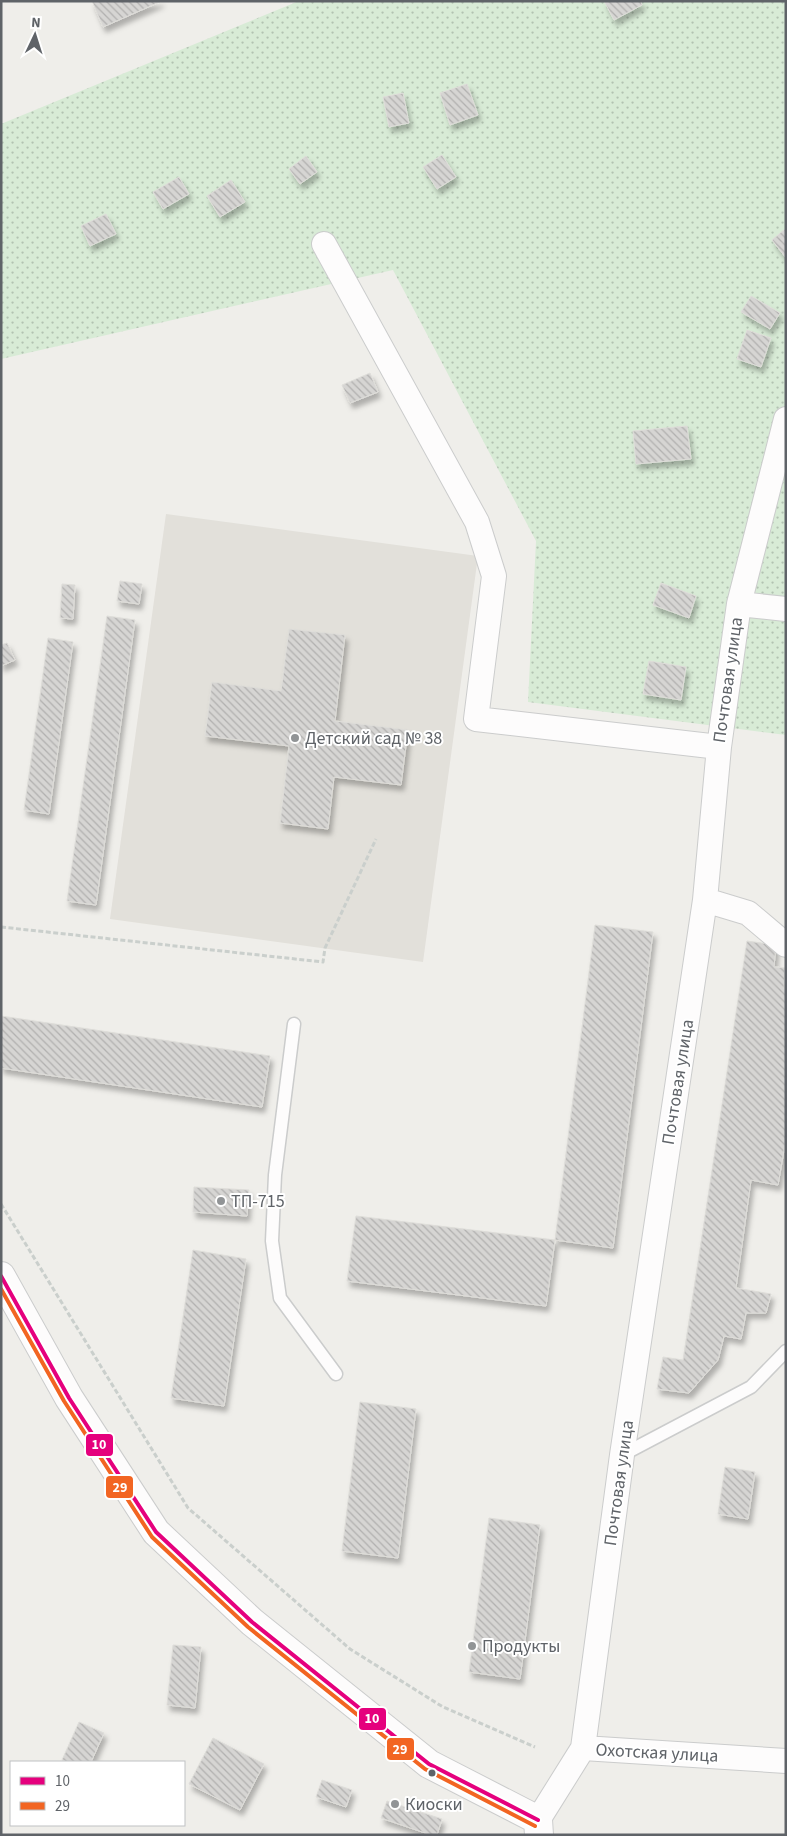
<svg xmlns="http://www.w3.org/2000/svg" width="787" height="1836" viewBox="0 0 787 1836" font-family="'Source Sans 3',sans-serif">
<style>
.education{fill:#e2e0da}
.grass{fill:url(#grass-dots)}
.building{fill:url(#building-back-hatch);stroke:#deddd9;filter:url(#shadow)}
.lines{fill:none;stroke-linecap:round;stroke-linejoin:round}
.service-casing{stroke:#cbcccc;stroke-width:15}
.minor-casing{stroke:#cbcccc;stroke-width:26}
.tertiary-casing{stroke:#cbcccc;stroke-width:30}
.path{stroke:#cacfcc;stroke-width:3;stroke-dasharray:5 2.5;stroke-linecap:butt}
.service{stroke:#fdfcfc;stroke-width:12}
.minor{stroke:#fdfcfc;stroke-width:24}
.tertiary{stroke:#fdfcfc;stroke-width:28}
.bus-1-casing{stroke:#fff;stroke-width:8}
.bus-2-casing{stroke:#fff;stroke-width:8}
.bus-1{stroke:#e5007d;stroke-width:4}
.bus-2{stroke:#f26522;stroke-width:4}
.poi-dot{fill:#919496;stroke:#fff;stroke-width:2}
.bus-dot{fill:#5f6368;stroke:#fff;stroke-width:2}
.labels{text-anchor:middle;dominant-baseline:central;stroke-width:4;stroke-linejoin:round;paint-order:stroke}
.street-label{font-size:18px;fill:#5f6368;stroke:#fff}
.poi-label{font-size:18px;fill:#5f6368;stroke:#fff;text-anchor:start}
.line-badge{stroke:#fff;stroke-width:2}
.badge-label{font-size:14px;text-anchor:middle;font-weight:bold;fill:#fff}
</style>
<defs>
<pattern id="grass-dots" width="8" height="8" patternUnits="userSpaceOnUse" patternTransform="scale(1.25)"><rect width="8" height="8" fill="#d8ebd6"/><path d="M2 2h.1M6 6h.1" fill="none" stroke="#b2c2b1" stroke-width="1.8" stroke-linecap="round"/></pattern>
<pattern id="building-back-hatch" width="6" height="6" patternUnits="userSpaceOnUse" patternTransform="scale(1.25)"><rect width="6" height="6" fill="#d6d5d3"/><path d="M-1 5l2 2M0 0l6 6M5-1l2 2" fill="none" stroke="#b1b0af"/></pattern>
<filter id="shadow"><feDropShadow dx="3" dy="5.5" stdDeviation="2.5" flood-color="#0004"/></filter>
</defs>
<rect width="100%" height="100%" fill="#efeeea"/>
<!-- education -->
<path class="education" d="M166,514L478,556L423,962L110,919Z"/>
<!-- grass -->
<path class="grass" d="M299,1H786V735L528,702L536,541L393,270L1,359V124Z"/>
<!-- building -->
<path class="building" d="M92,1H162L103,27Z
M604,1H641L642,5L614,20Z
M467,84L478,115L450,125L440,93Z
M403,93L409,123L389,127L383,97Z
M442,155L456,177L437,189L423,167Z
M306,156L317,172L300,184L289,169Z
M179,177L189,194L163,209L153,192Z
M231,180L245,202L220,217L207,196Z
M106,214L116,234L90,246L81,226Z
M785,229L786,230V258L772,240Z
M751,296L780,313L770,329L741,312Z
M747,330L771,338L761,367L737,359Z
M370,373L378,392L350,403L342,385Z
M687,426L691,459L636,464L633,431Z
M120,581L142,584L139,604L117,601Z
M661,583L696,596L689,618L653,605Z
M62,584L75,585L73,619L60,618Z
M107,616L135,620L96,905L67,901Z
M289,629L345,635L335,721L408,730L401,785L334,777L328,829L280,823L289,746L205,736L212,682L281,691Z
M48,638L73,642L49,814L24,810Z
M7,643L15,660L1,666V645Z
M649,661L686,667L681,700L643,694Z
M595,925L653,932L613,1248L555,1240Z
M747,941L776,945L774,967L785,968L784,989H786V1139L778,1185L751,1180L736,1288L771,1294L766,1313H746L741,1339L724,1336L718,1360L689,1393L657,1389L663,1357L683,1360Z
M1,1016L270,1056L262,1107L1,1068Z
M194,1187L249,1190L247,1216L193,1212Z
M356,1216L555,1240L546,1306L347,1281Z
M193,1250L246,1259L224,1406L171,1398Z
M360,1402L416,1409L398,1558L342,1551Z
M725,1467L755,1472L748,1519L718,1514Z
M489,1518L540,1525L520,1679L469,1672Z
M173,1645L201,1647L195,1708L167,1705Z
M79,1722L104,1733L91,1762H67L62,1760Z
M213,1738L264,1764L240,1810L189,1784Z
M322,1780L352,1790L346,1807L316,1797Z
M387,1801L442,1819L437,1835H431L381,1818Z"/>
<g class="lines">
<!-- service casing -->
<g class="service-casing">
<path id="service" d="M294,1024L275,1175L272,1241L280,1298L336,1374
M622,1455L751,1387L786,1351"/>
</g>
<!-- minor casing -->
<g class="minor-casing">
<path id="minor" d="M324,244L477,522L494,576L476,719L719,747
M739,604L786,609
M705,900L748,913L786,945
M583,1748L622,1455L705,900L719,747L739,604L786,419
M538,1820L583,1748L786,1761"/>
</g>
<!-- tertiary casing -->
<g class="tertiary-casing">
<path id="tertiary" d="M1,1276L69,1398L156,1532L252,1622L429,1764L538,1820L539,1835"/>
</g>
<!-- path -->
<path class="path" d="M1,927L323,962L325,948L376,839
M1,1204L188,1508L350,1649L443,1707L535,1747"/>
<!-- service -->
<use href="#service" class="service"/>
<!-- minor -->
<use href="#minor" class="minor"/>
<!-- tertiary -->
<use href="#tertiary" class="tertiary"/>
<!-- bus-1 casing -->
<g class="bus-1-casing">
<path id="bus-1" d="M1,1276L69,1398L156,1532L252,1622L429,1764L538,1820"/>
</g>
<!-- bus-2 casing -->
<g class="bus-2-casing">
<path id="bus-2" d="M1,1289L64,1401L152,1537L248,1627L425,1769L535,1826"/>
</g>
<!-- bus-1 -->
<use href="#bus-1" class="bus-1"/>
<!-- bus-2 -->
<use href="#bus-2" class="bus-2"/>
</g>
<!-- markers -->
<g class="poi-dot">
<circle cx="295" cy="738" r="5"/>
<circle cx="221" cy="1201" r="5"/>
<circle cx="472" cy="1646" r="5"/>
<circle cx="395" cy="1804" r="5"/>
</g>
<circle class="bus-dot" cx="432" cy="1773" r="4.5"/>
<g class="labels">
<!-- street labels -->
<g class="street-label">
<text transform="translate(728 680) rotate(-82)">Почтовая улица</text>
<text transform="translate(678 1082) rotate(-81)">Почтовая улица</text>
<text transform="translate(619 1483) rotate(-82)">Почтовая улица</text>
<text transform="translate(657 1753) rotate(3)">Охотская улица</text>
</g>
<!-- poi labels -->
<g class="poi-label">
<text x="305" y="738">Детский сад № 38</text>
<text x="231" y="1201">ТП-715</text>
<text x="482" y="1646">Продукты</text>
<text x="405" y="1804">Киоски</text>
</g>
</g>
<g class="line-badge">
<rect x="85" y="1433" width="29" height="24" rx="5" fill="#e5007d"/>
<rect x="105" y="1475" width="29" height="24" rx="5" fill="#f26522"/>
<rect x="358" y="1707" width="29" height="24" rx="5" fill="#e5007d"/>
<rect x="386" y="1737" width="29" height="24" rx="5" fill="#f26522"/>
</g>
<g class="badge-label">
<text x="99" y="1449">10</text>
<text x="120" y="1492">29</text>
<text x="372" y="1723">10</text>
<text x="400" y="1754">29</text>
</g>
<!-- border -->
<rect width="787" height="1836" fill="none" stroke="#5f6368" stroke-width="5"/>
<!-- legend -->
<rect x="10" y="1761" width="175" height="65" fill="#ffffff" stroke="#bfc1c3"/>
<rect x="20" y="1777" width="25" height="8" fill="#e5007d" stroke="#bfc1c3"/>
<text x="55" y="1786" font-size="15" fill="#5f6368">10</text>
<rect x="20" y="1802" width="25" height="8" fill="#f26522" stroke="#bfc1c3"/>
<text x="55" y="1811" font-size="15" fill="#5f6368">29</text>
<!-- north arrow -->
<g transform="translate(35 35) rotate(4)" stroke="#ffffff" stroke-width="4" paint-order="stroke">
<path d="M0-4L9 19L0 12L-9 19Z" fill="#5f6368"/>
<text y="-8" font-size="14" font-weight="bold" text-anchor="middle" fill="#5f6368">N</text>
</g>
</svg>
